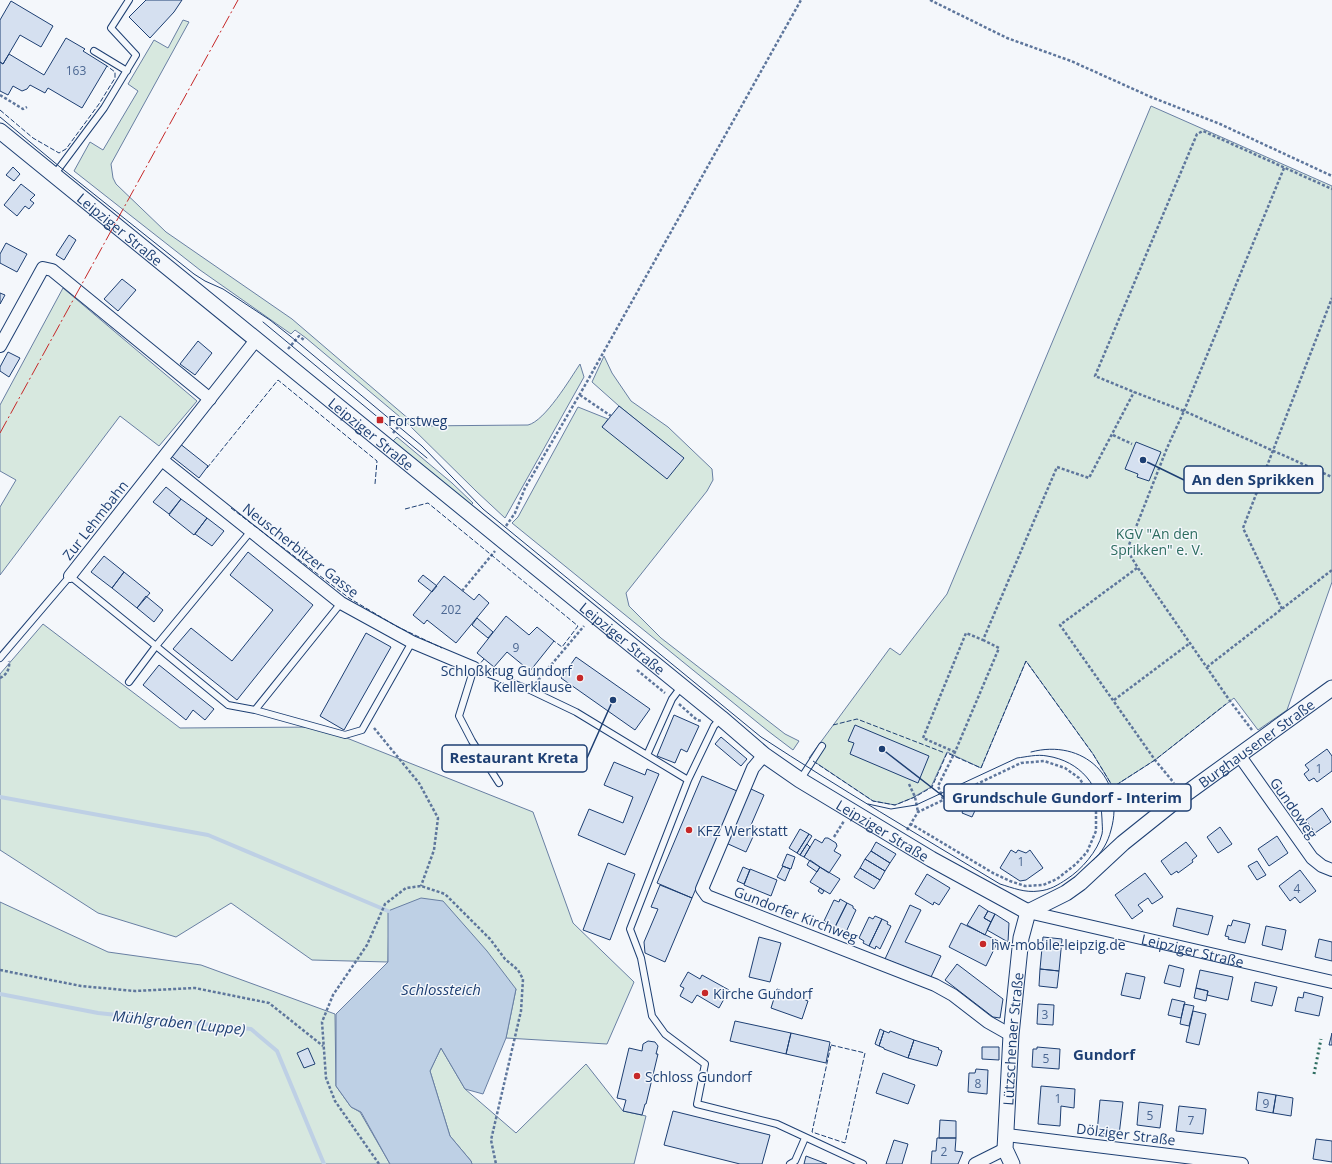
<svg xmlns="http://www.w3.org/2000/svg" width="1332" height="1164" viewBox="0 0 1332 1164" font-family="'Open Sans',sans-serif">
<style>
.green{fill:#d7e8df;stroke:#687fa3}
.water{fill:#bed0e5;stroke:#687fa3}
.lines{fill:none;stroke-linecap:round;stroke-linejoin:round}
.stream{stroke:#bed0e5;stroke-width:4}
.building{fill:#d5e0f0;stroke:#1d3f73}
.service-casing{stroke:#1d3f73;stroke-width:8}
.minor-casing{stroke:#1d3f73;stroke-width:14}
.tertiary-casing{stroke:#1d3f73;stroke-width:17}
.path{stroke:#5e769c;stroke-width:2.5;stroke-dasharray:3 2;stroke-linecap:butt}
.service{stroke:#f4f7fb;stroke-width:6}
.minor{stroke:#f4f7fb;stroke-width:12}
.tertiary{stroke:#f4f7fb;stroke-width:15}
.tram{stroke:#1d3f73;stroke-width:1}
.hedge{stroke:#2c6c60;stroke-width:3;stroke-dasharray:2 3;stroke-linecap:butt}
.fence{stroke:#1d3f73;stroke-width:1;stroke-dasharray:5 2;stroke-linecap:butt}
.power{stroke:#c62828;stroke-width:1;stroke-dasharray:14 3 2 3;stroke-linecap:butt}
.poi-dot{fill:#c62828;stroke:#f4f7fb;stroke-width:1.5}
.labels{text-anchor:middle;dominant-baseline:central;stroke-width:3;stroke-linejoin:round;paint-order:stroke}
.number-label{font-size:12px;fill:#4b6792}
.street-label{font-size:14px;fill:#1d3f73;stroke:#f4f7fb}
.poi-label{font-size:14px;fill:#1d3f73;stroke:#f4f7fb;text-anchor:start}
.park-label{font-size:14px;fill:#2c6c60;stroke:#f4f7fb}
.water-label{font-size:15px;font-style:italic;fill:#1d3f73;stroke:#f4f7fb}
.neighbourhood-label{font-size:15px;font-weight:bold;fill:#1d3f73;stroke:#f4f7fb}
.leader{fill:none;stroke:#1d3f73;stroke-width:1.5}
.callout-dot{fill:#1d3f73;stroke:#f4f7fb;stroke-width:1.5}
.callout{fill:#f4f7fb;stroke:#1d3f73;stroke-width:1.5}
.callout-label{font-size:15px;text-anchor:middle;font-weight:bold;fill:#1d3f73}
</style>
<rect width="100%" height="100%" fill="#f4f7fb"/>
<!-- green -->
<path class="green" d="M183,20L189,22L111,164L113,178L116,184L166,232L292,319L417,426L528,425C545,421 570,379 580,364L584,377L505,518L476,491L406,422L306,338L295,330L291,334L200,270L74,171L90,142L103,150L138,91L128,84L154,40L168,48Z
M1151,106L1332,186V582L1287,710L1258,730L1234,698L1155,760L1113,787L1093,754L1026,661L981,768L947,752L931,787L912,798L895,805L873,801L809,758L890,648L900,655L947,594Z
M63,288L197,401L159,446L120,416L0,575V507L16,480L0,471V405Z
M604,356L612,373L631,401L668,427L712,469L713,480L707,491L626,593L629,606L661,638L785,734L799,741L793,750L768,731L512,523L518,517L578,407L608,419L602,427L683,458L619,406L592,382Z
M397,437L452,483L473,503L471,505L393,441Z
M43,624L180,728L319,727L533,812L573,923L634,982L607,1044L506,1038L516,989L389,911L388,962L312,960L231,903L176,937L98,913L0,850V674Z
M0,902L108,952L201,965L335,1014L336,1086L351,1107L360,1112L390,1164H0Z
M441,1048L465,1089L516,1133L586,1064L623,1111L646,1116L634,1164H472L471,1161L450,1136L430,1071Z"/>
<!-- water -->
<path class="water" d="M421,898L443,901L487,951L516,989L506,1038L483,1094L465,1089L441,1048L430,1071L450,1136L471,1161L472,1164H390L361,1112L351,1107L336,1086V1014L388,962V911Z"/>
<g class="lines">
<!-- stream -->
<path class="stream" d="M0,797L208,835L388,911
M0,994L98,1013L251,1029L277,1051L324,1164"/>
</g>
<!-- building -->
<path class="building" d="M146,0H182L174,12L150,38L129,17Z
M11,1L53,26L41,47L20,35L3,64L0,62V20Z
M66,38L85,49L83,51L107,66L82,108L48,88L45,93L30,85L27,89L22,91L13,86L8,95L0,91V62L3,64L9,54L44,75Z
M13,167L20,174L14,181L6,175Z
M21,184L35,195L30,200L34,203L29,209L25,206L17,216L4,205Z
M69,235L76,240L64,260L56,255Z
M6,243L27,254L17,272L0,263V254Z
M122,279L136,290L118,311L104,299Z
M0,293L5,295L0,304Z
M198,341L212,353L195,375L180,364Z
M8,352L20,358L9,377L0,371V367Z
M619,406L684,458L667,479L602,427Z
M1136,442L1161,452L1149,481L1137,477L1138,474L1125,469Z
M179,443L208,466L199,478L170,455Z
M166,487L181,499L169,514L153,502Z
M181,499L207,518L194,535L169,515Z
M207,518L224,531L212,546L195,534Z
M248,552L313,605L237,700L173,649L191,628L232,661L273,610L230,575Z
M104,556L124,572L112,588L91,572Z
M124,572L150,593L137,608L112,588Z
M423,575L437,586L432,592L418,581Z
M444,576L474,600L479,594L489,603L456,643L427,620L424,624L413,615Z
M146,596L163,610L154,622L137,608Z
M506,616L529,635L537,627L554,641L530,671L507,652L494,667L477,653Z
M477,618L493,632L488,638L472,625Z
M366,633L391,647L344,730L320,716Z
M576,657L650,709L635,730L561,678Z
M159,665L214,709L205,720L193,710L186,720L143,685Z
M674,715L699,726L687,752L681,749L675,763L657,756Z
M855,725L929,756L918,783L850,754L854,743L848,741Z
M721,737L747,759L741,766L715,744Z
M1327,749L1332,756V771L1317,782L1314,778L1309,781L1304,774L1309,770L1305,765Z
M614,762L645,775L647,769L659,774L625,855L578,835L589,809L623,823L633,797L604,785Z
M702,776L737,791L692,898L657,883Z
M751,789L764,795L751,825L757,828L746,852L726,843Z
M969,797L979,802L972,817L962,813Z
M1322,808L1331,822L1315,833L1306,820Z
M1220,827L1232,844L1218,853L1207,837Z
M800,829L809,834L797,853L789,848Z
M809,834L812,836L800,855L797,853Z
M1277,836L1288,853L1269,866L1258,849Z
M825,838H828L836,843L837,846L834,851L841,855L829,873L804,857L815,839L822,843Z
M876,842L896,854L890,863L871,851Z
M1186,842L1197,856L1192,860L1193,862L1178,873L1177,871L1171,875L1161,861Z
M807,844L810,847L804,857L800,855Z
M1011,850L1016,853L1018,850L1026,853L1030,850L1043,868L1026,880L1020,881L1000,868Z
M871,851L890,863L885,871L865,859Z
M787,854L795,857L791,869L782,866Z
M865,859L885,871L880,880L860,868Z
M810,860L820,867L817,872L807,865Z
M1257,861L1266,875L1257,880L1248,866Z
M608,863L635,874L610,940L583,930Z
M783,866L790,869L785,881L777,877Z
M743,867L750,870L744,884L737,881Z
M820,867L840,879L830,894L810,882Z
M860,868L880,880L874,889L854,877Z
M750,869L777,880L771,896L744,885Z
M1300,870L1316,891L1300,903L1295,897L1290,901L1279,886Z
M1145,873L1163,897L1152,904L1148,898L1138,905L1143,911L1132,919L1115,895Z
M927,874L950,888L939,905L934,902L933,905L915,894Z
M660,885L692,898L665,962L645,953L644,942L658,909L651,907Z
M820,888L824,891L822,894L818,891Z
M840,899L847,903L834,929L829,926L830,924L824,921L834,900L839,902Z
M847,903L853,906V908L856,910L846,932L841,930L840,932L834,929Z
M910,905L921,910L905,942L941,956L931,977L885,959Z
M979,905L988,911L984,918L991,922L985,935L967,925Z
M1177,908L1213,916L1208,935L1173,926Z
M988,911L995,914L991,922L984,918Z
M995,914L1009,923L1008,942L987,930Z
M875,916L882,919L869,946L863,943L864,941L859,938L869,917L873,919Z
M882,919L888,922L887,924L891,926L880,949L876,946L875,949L869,946Z
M1233,920L1250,924L1245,943L1228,939L1229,937L1225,936L1228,925L1231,926Z
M961,923L998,941L986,966L949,947Z
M1266,926L1286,930L1282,950L1262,945Z
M759,937L781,943L770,982L749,977Z
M1043,937L1062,939L1059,971L1040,969Z
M1319,939L1332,942V961L1315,957Z
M957,964L1003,999L1000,1018L993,1017L945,980Z
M1169,965L1184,969L1180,987L1164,983Z
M1040,969L1059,971L1057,988L1039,986Z
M1200,970L1233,977L1228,1000L1207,995L1208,991L1196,988Z
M688,972L700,979L702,975L729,990L719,1008L697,995L692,1003L680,996L684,988L680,986Z
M1126,973L1145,977L1140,999L1121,995Z
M1255,982L1277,987L1272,1006L1251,1001Z
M1196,988L1208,991L1206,1001L1194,998Z
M777,989L808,1001L802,1019L771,1008Z
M1304,992L1323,997L1319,1016L1295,1011L1298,997L1303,998Z
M1172,999L1185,1002L1181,1018L1168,1015Z
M1038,1004L1054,1005L1053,1025L1037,1024Z
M1184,1004L1194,1006L1189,1026L1180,1024Z
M1193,1011L1206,1014L1199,1045L1186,1042Z
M735,1021L791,1033L786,1054L730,1041Z
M880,1029L884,1031L879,1046L875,1044Z
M884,1031L889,1033L890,1031L914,1040L908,1058L884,1049V1048L879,1046Z
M791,1033L830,1042L826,1063L786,1054Z
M1332,1033V1045H1329Z
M914,1040L939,1048L938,1049L942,1051L937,1066L908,1058Z
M648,1041L655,1042L658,1046L656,1054H658L646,1104H645L642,1115L623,1111L626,1100L617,1098L629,1048L642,1051L643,1044Z
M982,1047H999V1060L982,1059Z
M1037,1047L1060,1049L1059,1069L1032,1067L1033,1049H1037Z
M308,1048L315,1064L304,1068L297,1053Z
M976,1069L988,1070L987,1094L968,1092L969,1073H975Z
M883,1073L915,1085L908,1104L876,1093Z
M1041,1086L1075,1089L1074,1108L1061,1106L1060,1126L1038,1124Z
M1258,1092L1276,1095L1273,1113L1256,1110Z
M1276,1095L1293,1098L1291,1116L1273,1113Z
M1100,1100L1123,1102L1119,1135L1097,1133Z
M1139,1102L1163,1105L1160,1128L1137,1125Z
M1179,1106L1206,1109L1203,1134L1176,1131Z
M673,1111L770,1135L762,1164H740L664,1145Z
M940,1120L956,1121V1138H939Z
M937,1138H956L955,1151L963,1152L958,1164H931L932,1151H936Z
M1316,1139L1332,1141V1162L1313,1159Z
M894,1140L908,1144L902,1164H886Z
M806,1156L827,1164H804Z"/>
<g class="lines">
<!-- service casing -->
<g class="service-casing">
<path id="service" d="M94,51L127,71
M54,175L104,108L136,55L111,28L129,0
M0,658L70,576L156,646L251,531
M129,682L156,646L228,705L255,710L341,603
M255,710L345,735L362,730L412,642
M721,718L714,726L688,780L630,929L641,958L652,1016L665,1034L705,1064L697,1104L777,1124L863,1164
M647,755L672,699L681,687
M800,780L822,746
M499,783L472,741L459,716L474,668L530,690L576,712L688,780
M790,1164L795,1161L805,1138"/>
</g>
<!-- minor casing -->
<g class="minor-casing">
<g id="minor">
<path d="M0,346L43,268L52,270L210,399"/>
<path d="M162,460L341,603L412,642L474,668"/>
<path d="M70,576L256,340"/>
<path d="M764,755L753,768L702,889L707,896L935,985L953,995L988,1022L1011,1035"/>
<path d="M1239,755L1312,858L1322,866L1332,870"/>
<path id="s1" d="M1028,912L1332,982"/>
<path d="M1007,1135L1242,1164"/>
<path d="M975,1164L1005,1149"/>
</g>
</g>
<!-- tertiary casing -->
<g class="tertiary-casing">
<g id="tertiary">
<path id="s2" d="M0,131L721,718L764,755L800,780L931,859L1028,912"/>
<path id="s3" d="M1028,912L1066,893L1080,883L1123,843L1173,803L1332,688"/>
<path id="s4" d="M1012,1164L1005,1149L1011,1035L1021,938L1028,912"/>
</g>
</g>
<!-- path -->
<path class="path" d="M930,0L1007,38L1071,61L1151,97L1220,124L1332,176
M0,95L23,109L27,107
M1284,168L1184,411L1332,477
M288,349L299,336L304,340
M580,395L611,416
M393,433L403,421L399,418
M1113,435L1132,444
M506,526L515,513L525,488L584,387L801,0
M1137,568L1060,625L1155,760L1174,783
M462,591L495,551
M1282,609L1243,528L1332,298
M1207,667L1332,570
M637,670L665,693
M0,678C7,675 10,668 9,661
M535,684L584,626
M1114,700L1190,643
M679,704L697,720L702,721
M374,728L419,783L438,818L434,850L421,886
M1252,730L1230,701L1138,568L1127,550L1167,448L1184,411L1134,392L1095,376L1197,134L1203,131L1332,189
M955,752L923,738L966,633L983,640L1057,467L1089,478L1134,392
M909,784L915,797L918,812
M943,799L938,786L955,752L999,648L983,640
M907,830L918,812L1021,763L1044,761L1065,768L1079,778L1089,792L1096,812V831L1087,852L1076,864L1057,879L1043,885L1025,886L1010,881L993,873L911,824
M834,837L844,821
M0,970L81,986L135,991L195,988L269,1003L323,1046
M379,1164L335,1101L326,1078L322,1022L333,995L367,945L385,904L406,888L421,886L445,894L490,939L505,959L518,970L523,979L521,1011L491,1140L496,1164"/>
<!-- service -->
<use href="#service" class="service"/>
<!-- minor -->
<use href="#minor" class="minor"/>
<!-- tertiary -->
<use href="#tertiary" class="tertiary"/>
<!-- tram -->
<path class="tram" d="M0,117L60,167L194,274L205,281L223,289L270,320L295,340L422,446L483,509L761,737C839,788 920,836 1000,884C1013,888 1025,893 1039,891C1050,890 1058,885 1067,879C1081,870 1098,851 1102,834C1103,830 1102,824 1102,819C1101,786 1080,761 1047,756C1037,754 1026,757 1017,758L916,805L891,809L868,804
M263,322L427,458
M1031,752C1083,738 1126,778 1111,830C1108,842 1102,853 1092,861"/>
<!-- hedge -->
<path class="hedge" d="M1314,1074L1321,1039"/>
<!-- fence -->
<path class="fence" d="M0,110L33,138L59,153L66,149L99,104L115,78V72L107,66
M207,468L278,380L377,461L375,484
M231,508L349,598L396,626L442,648
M405,509L428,503L578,626L562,647L554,641
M476,665L478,666L484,659
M833,725L857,719L945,753
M813,761L873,801L895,805L915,797L932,787L947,753L981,768L1026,661L1093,754L1113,787L1155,760L1226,704
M831,1045L865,1053L845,1143L812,1132Z"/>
<!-- power -->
<path class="power" d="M0,433L238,0"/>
</g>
<!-- markers -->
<g class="poi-dot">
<rect x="376" y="416" width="8" height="8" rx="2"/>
<circle cx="580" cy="678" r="4"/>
<circle cx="689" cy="830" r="4"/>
<circle cx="983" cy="944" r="4"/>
<circle cx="705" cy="993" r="4"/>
<circle cx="637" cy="1076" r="4"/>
</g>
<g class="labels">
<!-- number labels -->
<g class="number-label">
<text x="76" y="70">163</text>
<text x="451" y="609">202</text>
<text x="516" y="647">9</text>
<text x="1319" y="768">1</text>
<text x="1021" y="861">1</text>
<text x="1297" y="888">4</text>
<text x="1045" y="1014">3</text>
<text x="1046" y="1058">5</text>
<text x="978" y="1083">8</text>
<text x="1058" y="1098">1</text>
<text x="1266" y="1103">9</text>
<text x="1150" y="1115">5</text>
<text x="1191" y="1120">7</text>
<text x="944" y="1151">2</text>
</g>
<!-- street labels -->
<g class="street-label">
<text stroke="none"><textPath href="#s2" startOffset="155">Leipziger Straße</textPath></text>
<text stroke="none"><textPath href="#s2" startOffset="479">Leipziger Straße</textPath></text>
<text transform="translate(95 520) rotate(-52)">Zur Lehmbahn</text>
<text transform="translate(301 550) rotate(38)">Neuscherbitzer Gasse</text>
<text stroke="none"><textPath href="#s2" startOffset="803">Leipziger Straße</textPath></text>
<text stroke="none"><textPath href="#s3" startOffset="285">Burghausener Straße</textPath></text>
<text transform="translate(1294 808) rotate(55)">Gundoweg</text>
<text stroke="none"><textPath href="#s2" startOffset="1127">Leipziger Straße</textPath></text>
<text transform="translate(796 914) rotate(21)">Gundorfer Kirchweg</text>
<text stroke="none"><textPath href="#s1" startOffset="169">Leipziger Straße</textPath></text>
<text stroke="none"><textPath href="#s4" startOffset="127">Lützschenaer Straße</textPath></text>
<text transform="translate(1126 1134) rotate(7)">Dölziger Straße</text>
</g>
<!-- poi labels -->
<g class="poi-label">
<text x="388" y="420">Forstweg</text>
<text x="572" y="670" text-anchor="end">Schloßkrug Gundorf<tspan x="572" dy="16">Kellerklause</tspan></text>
<text x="697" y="830">KFZ Werkstatt</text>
<text x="991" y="944">hw-mobile-leipzig.de</text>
<text x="713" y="993">Kirche Gundorf</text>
<text x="645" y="1076">Schloss Gundorf</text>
</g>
<!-- park labels -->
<g class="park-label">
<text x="1157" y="533">KGV "An den<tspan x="1157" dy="16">Sprikken" e. V.</tspan></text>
</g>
<!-- water labels -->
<g class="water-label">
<text x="441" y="989">Schlossteich</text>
<text transform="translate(179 1022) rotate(6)">Mühlgraben (Luppe)</text>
</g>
<!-- neighbourhood labels -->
<g class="neighbourhood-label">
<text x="1104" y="1054">Gundorf</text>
</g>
</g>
<!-- callouts -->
<path class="leader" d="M1143 460L1184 480M613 700L587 758M882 749L944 797"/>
<g class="callout-dot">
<circle cx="1143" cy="460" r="4"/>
<circle cx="613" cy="700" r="4"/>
<circle cx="882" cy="749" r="4"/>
</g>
<g class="callout">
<rect x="1184" y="466" width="139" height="27" rx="4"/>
<rect x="442" y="745" width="145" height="27" rx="4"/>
<rect x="944" y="784" width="247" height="27" rx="4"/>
</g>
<g class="callout-label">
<text x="1253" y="485">An den Sprikken</text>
<text x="514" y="763">Restaurant Kreta</text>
<text x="1067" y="803">Grundschule Gundorf - Interim</text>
</g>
</svg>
